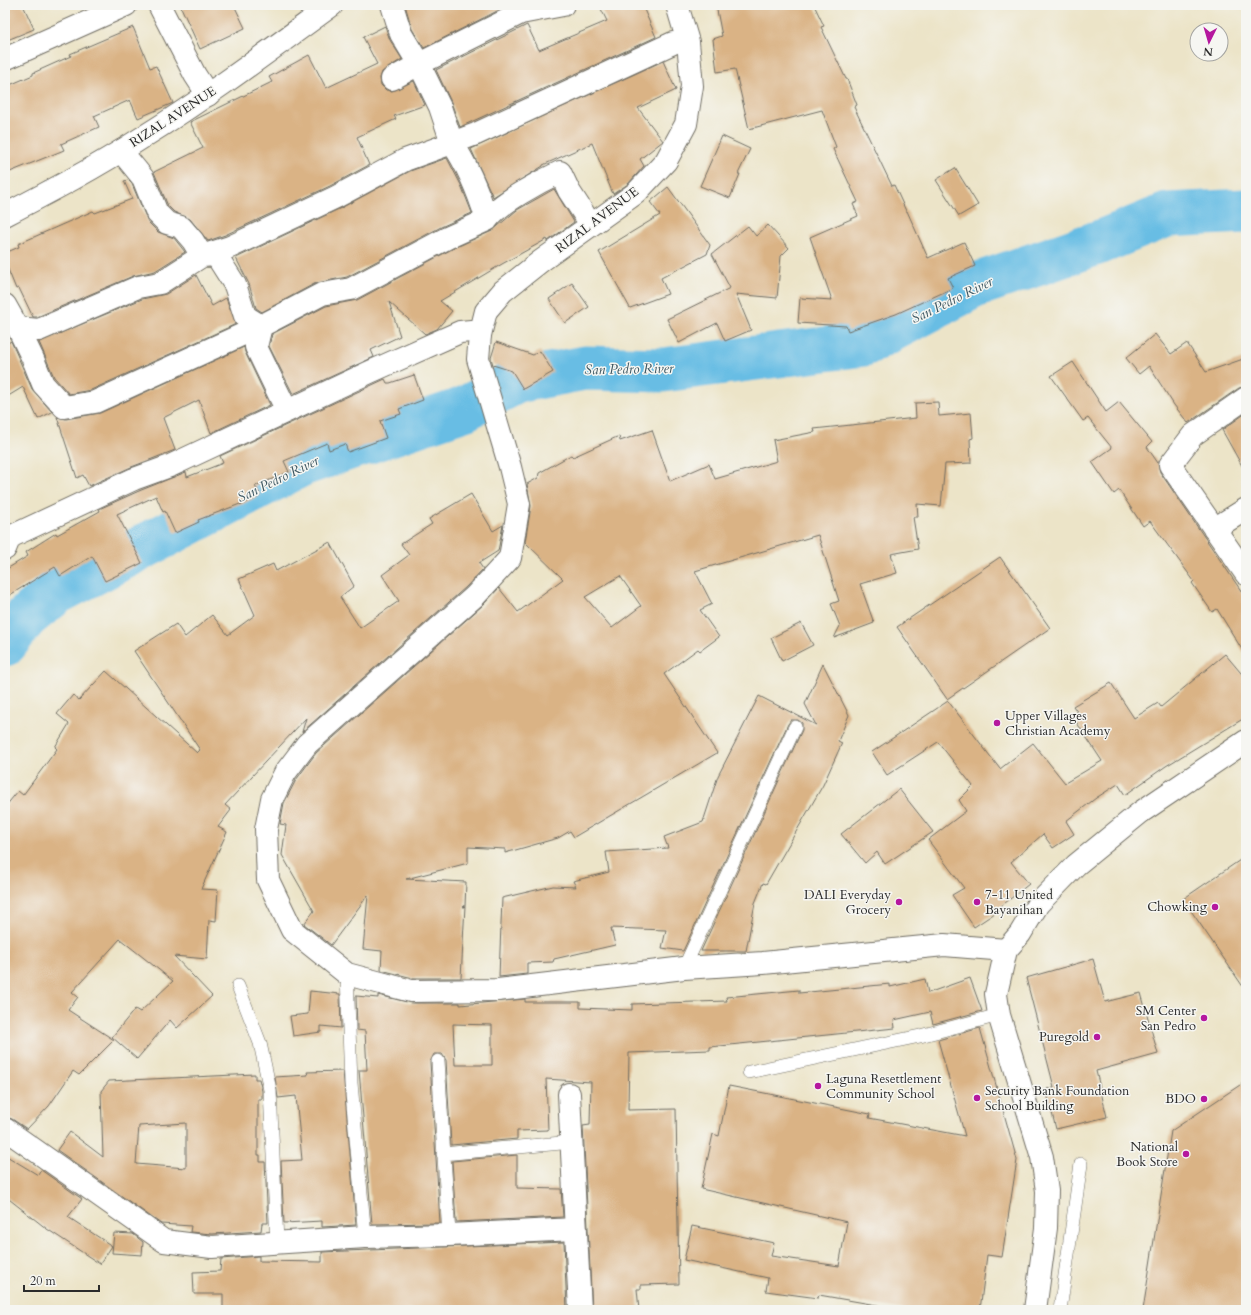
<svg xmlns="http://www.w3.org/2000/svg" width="1251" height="1315" viewBox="0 0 1251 1315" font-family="Cardo,serif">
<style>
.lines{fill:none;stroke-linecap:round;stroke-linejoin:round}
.river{stroke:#67bde4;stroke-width:45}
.building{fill:#dab385;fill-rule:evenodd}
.lane-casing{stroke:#6f6c62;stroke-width:14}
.street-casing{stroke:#6f6c62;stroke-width:24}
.secondary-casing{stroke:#6f6c62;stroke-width:24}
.lane{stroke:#fff;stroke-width:13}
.street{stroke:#fff;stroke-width:22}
.secondary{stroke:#fff;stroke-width:22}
.poi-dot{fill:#b5179e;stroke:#f6f6f2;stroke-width:1.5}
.labels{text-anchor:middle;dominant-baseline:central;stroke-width:3;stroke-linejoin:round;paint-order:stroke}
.street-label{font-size:13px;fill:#2b2b2b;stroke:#f6f6f2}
.poi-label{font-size:13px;fill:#2b2b2b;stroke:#f6f6f2;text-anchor:end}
.water-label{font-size:14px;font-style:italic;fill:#3d5762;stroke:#f6f6f2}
</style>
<rect width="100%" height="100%" fill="#f6f6f2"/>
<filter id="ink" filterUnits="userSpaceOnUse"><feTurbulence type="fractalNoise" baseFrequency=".025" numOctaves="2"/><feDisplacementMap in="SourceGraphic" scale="8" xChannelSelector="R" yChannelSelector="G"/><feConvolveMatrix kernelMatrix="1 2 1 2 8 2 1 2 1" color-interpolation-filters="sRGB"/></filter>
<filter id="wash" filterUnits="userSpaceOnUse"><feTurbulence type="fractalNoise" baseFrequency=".012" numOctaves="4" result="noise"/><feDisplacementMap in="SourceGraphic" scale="16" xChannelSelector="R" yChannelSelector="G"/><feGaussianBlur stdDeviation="0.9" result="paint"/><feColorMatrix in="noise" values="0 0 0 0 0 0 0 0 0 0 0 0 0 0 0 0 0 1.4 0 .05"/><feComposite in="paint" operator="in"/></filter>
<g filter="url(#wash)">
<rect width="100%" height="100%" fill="#ece4c8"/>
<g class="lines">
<!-- river -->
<path class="river" d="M5,644L26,617L57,592L302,464L464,409L517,381L585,368L663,370L864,344L976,285L1103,241L1167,215L1246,211"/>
</g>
<g id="blocks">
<!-- building -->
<path class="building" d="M5,5H23L34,29L5,41Z
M180,5H234L245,28L200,49Z
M405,5H509L424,48L412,29Z
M599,5H642L656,37L460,127L451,102L436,70L527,25L539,50L607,21Z
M716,5H814L824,26L821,27L846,79H847L857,105L854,107L892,186L894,185L906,211H907L928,258L964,242L975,266L948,278L953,288L896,314L848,331L846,326L798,323L800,298L832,300L810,237L858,216L853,204L858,202L833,149L836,147L822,110L749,129L735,69L717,72L713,39L722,36Z
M385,26L390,40L402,59L382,72L380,78L381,85L386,90L392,91L414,81L425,105L394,116L396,119L357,137L369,165L330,186L225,235L208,241L190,219L174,212L168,206L154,172L203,148L190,122L272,82L269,77L309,55L326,88L377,64L363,37Z
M133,27L150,68L156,66L173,103L138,118L130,100L94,116L99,127L61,144L64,150L5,174V87L33,75V73L71,56L70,54Z
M663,61L676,90L638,108L663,141L640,159L644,166L628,184L613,194L592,143L543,165V166L493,197L471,149Z
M722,136L750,149L738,174H740L730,198L700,186Z
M447,158L461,185L472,213L441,227L347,277L316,283L262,312L256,308L249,284L236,258L341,208L410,171Z
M955,168L978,205L959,216L936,180Z
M128,180L132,184L148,222L158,232L174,238L185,252L155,271L133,276L37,317H33L19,288L16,289L5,262V253L19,247L18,244L93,211L95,213L132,199L124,181Z
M668,187L710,245L707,254L661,278L668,294L630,308L599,252L660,215L650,202Z
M554,189L574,222L548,241L547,239L502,264L440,301L452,311L437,329L425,334L389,302L400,336L371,350L374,357L293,394L269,346L272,334L326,306L357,300L452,249L492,231L517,210Z
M768,225L789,248L781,256L777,298L736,294L751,330L725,341L717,323L679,343L667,319L730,288L712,254L748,226L756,236Z
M196,275L212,306L226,298L236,324L91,390L69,394L54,377L39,342L142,299L166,294Z
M572,283L589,307L565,323L549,299Z
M1155,334L1171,354L1187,343L1206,372L1246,358V386L1239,388L1188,423L1174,405L1149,366L1139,374L1126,358Z
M11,341L32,389L52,412L38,419L23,387L5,398V345Z
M496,342L533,355L540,351L553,372L523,389L512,371L493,365L491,358Z
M244,347L245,352L270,405L211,433L199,400L163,418L175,450L129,468L89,486L83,475L77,478L57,417L66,419L100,413Z
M1073,362L1106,412L1119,402L1152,442L1147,447L1158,463L1160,472L1246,598V656L1217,609L1212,612L1192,583L1194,581L1150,521L1143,526L1119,490L1114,494L1092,462L1112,448L1088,418L1083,421L1051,376Z
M414,375L423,400L399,409L401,414L380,421L386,438L348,452L345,444L329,450L327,443L284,461L289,472L255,486L260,495L241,505L240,504L198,520L199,522L175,533L165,511L163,512L156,496L117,514L142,563L105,581L92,556L60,576L55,567L5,598V570L28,556L26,552L56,533L57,535L100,511L99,509L139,491L186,472L187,477L223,463L220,456L385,379L387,383H390Z
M938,402L939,416L971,413L973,438L970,439L971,463L945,464L941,506L917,504L918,517H913L918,549L891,554L897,573L860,584L874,623L834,638L840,626L831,604L839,601L818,535L695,571L712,604L700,610L719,637L700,651L698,649L664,674L717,753L574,837L570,831L558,838L505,853V849L468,847V863L406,879L466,882L465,906L463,907L465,906L461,978H413L381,970L382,951L363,949L368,895L331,945L304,924L314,911L282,855L286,825L280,824L284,803L296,780L316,753L483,605L499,588L518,612L563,579L525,542L531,506L527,484L538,478L539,473L571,455L573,457L619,436L620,441L652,430L670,481L709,464L715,479L777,461L773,440L815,432L814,429L916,418L915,403ZM620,576L641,606L612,628L585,597Z
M1246,413V473L1222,430Z
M471,494L493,531L503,525L498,551L479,563L483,569L466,587L302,732L306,718L225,805L231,810L218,827L227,832L201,889L218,890L216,921L209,920L207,959L174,956L212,996L177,1028L170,1020L137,1059L112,1037L135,1009L140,1012L173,981L120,939L72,992L78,997L68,1010L114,1040L79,1075L73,1071L49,1106L27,1129L12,1119L5,1117V807L18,791L23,795L57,749L55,747L69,724L57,714L73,695L79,700L106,671L197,753L200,750L134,651L176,624L185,637L212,615L228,635L255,615L239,579L273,564L276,571L330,542L354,586L340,597L360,628L399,601L382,575L409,555L401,544L432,524L429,519Z
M1000,557L1050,628L947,699L897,627Z
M801,623L813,645L782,661L771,638Z
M1225,654L1246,679V717L1166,766L1125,795L1118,784L1096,798L1066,821L1074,834L1053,848L1043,834L1011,862L1029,884L1000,907L1001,909L974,927L952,895L964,888L928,840L966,811L959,800L973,786L938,742L887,775L872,752L948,701L1000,769L1033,743L1065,783L1102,761L1075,720L1081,717L1073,706L1111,683L1134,718L1158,703L1161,707Z
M823,664L849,715L838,741L842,743L823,785L766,884L763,883L755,903L746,951H701L802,730V723L798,720H791L788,724L683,951L662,948L666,930L611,928L615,945L554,959L553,962L527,963V974L499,977L502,898L553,886L576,887L573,881L609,872L606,852L668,848L664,837L703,822L718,776L759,696L816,725L805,704Z
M899,789L933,832L885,864L877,852L865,863L841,834Z
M1246,856V991L1183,899Z
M1093,959L1105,1002L1141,993L1158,1054L1096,1071L1107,1117L1056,1129L1046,1089L1054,1087L1026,978Z
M970,978L982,1011L933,1024L930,1012L894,1020L895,1028L710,1047V1050L629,1053L628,1110L676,1109L679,1284L641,1285V1289H637L639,1310H592L583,1126L590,1125L591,1082L546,1079L548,1130L517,1131V1139L451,1145L446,1060L442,1054H434L430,1062L440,1223L372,1224L359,1070H367L365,1031L357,1030L356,996L378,998V995L411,1003H460V1005L525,999V1002H580V1008L632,1010V1004L727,1001L726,997L799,990V993L890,984V987L925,979L928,993ZM453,1024L492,1025V1065H455Z
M310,991L340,994L341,1028L321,1026V1032L293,1036L290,1016L308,1014Z
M980,1028L1017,1160L1002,1257L987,1255L980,1310H905L819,1295L818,1298L766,1291L768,1278L684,1260L692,1226L774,1243L771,1256L839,1266L847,1222L701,1189L713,1134L719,1136L729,1086L870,1114L869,1118L965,1136L938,1040Z
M343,1071L356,1225L322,1227V1221L284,1223L281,1161L302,1160L296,1096L278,1098L275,1077L308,1075L307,1072Z
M255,1074V1079H259L262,1091V1099H258V1155H260V1162H265L268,1223H262L261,1231L212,1234L190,1232L191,1226L161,1224L57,1150L70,1132L103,1157L101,1091L109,1081ZM186,1123V1168L136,1164L139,1126Z
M1246,1081V1310H1143L1171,1131Z
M5,1155L38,1175L41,1170L82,1199L68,1217L112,1246L100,1264L47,1229L5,1196Z
M517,1155V1188L561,1189L563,1217L456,1222L452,1161Z
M114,1233L133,1234L143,1242L142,1255L112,1253Z
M564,1242L567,1310H223V1294H194L193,1272L220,1271L221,1259L259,1256V1261L322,1262V1252Z"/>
</g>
</g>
<g filter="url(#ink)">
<use href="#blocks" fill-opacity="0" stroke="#6f6c62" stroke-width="1"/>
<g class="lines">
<!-- lane casing -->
<g class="lane-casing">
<path id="lane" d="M684,968L795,727
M347,974L351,1083L365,1237
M238,986L260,1043L270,1090L277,1242
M438,1061L449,1235
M749,1072L920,1036L999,1015
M443,1154L572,1142
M1060,1310L1081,1164"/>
</g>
<!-- street casing -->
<g class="street-casing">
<path id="street" d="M159,5L195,75L208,95
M563,5L521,13L419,64L440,107L452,143L476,134L673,43
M5,59L126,5
M392,79L419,64L401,34L392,5
M121,151L143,178L157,213L167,223L181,227L193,241L202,256L216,255L235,285L245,316L261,326L256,347L287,411
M5,305L18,328L39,330L138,287L160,283L202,256L230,247L336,197L405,160L452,143C468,166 479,194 487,220C499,203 541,181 560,172L569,191L584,214
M18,328L33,359L43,384L64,407L95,402L261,326L322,294L351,289L447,238L487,220
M1246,398L1193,435L1170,465L1246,574
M1214,529L1246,509
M5,549L10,537L134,479L170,466L370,372L460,332L471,331L480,335
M569,1094L580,1310
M5,1129L164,1241L212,1247L365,1237L449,1235L575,1229"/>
</g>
<!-- secondary casing -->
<g class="secondary-casing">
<path id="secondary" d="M677,5L688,42L692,86L686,124L666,161L636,193L541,261L503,291L486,311L480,335L478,359L510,467L519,504L510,558L475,596L307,744L285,773L272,799L266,829L268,880L292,930L347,974L411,991L498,990L684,968L763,963L944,945L1006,950
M5,215C51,191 97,167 140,139C206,98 269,51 332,5
M1035,1310L1046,1228L1047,1191L1042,1157L999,1015L996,994L1006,950L1020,934L1038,904L1076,865L1141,812L1246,741"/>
</g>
<!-- lane -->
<use href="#lane" class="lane"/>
<!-- street -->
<use href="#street" class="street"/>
<!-- secondary -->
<use href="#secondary" class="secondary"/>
</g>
</g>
<!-- markers -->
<g class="poi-dot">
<circle cx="997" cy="723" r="4"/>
<circle cx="899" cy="902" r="4"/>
<circle cx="977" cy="902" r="4"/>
<circle cx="1215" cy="907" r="4"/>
<circle cx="1204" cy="1018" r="4"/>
<circle cx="1097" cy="1037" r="4"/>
<circle cx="818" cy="1086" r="4"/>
<circle cx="977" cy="1098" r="4"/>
<circle cx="1204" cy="1099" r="4"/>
<circle cx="1186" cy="1154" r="4"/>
</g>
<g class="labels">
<!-- street labels -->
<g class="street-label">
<text transform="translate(173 117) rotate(-33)">RIZAL AVENUE</text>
<text transform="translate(597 220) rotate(-37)">RIZAL AVENUE</text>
</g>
<!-- poi labels -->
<g class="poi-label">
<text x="1005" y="716" text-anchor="start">Upper Villages<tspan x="1005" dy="15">Christian Academy</tspan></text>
<text x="891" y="895">DALI Everyday<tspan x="891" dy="15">Grocery</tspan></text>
<text x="985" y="895" text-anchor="start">7-11 United<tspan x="985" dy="15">Bayanihan</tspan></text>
<text x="1207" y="907">Chowking</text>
<text x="1196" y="1011">SM Center<tspan x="1196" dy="15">San Pedro</tspan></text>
<text x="1089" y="1037">Puregold</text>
<text x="826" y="1079" text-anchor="start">Laguna Resettlement<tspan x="826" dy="15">Community School</tspan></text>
<text x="985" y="1091" text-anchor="start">Security Bank Foundation<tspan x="985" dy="15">School Building</tspan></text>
<text x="1196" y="1099">BDO</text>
<text x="1178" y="1147">National<tspan x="1178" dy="15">Book Store</tspan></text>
</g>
<!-- water labels -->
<g class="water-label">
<text transform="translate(952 300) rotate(-26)">San Pedro River</text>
<text transform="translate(629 369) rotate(-1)">San Pedro River</text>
<text transform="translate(278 479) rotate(-26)">San Pedro River</text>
</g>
</g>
<!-- margin -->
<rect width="1251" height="1315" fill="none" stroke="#f6f6f2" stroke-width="20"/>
<!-- north arrow -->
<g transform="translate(1209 42) rotate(185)"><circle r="19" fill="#f6f6f2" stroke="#a5a5a2"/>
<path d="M0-3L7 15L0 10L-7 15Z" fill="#b5179e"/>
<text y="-6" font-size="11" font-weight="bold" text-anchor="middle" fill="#2b2b2b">N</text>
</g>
<!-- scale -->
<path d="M24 1285v6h75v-6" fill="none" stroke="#2b2b2b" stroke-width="2"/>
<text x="30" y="1285" font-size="12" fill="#2b2b2b" stroke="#f6f6f2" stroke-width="3" paint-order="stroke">20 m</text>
</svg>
